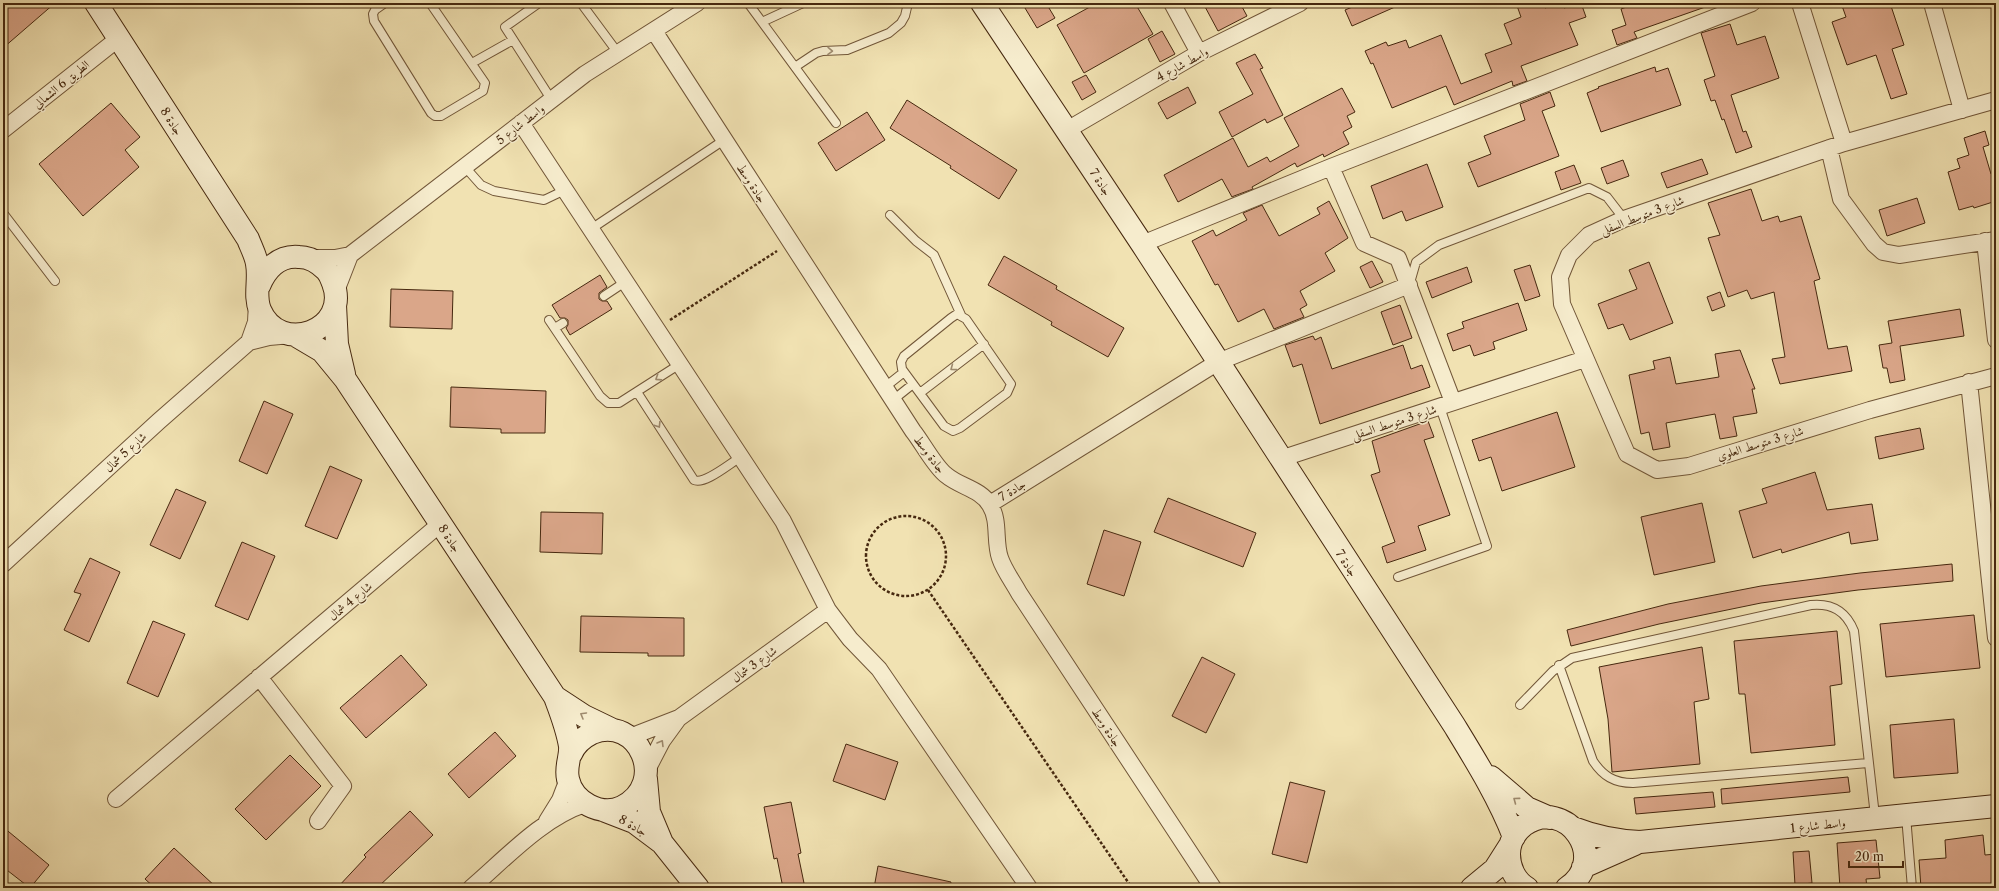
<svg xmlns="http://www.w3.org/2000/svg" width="1999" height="891" viewBox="0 0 1999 891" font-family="'Libre Caslon Text',Amiri,serif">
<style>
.building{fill:#daa689;stroke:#46280f}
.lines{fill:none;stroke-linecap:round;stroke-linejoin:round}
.lane-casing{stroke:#715638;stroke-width:10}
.street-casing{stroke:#715638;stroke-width:18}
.secondary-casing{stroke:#46280f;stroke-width:24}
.path{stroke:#46280f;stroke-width:2.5;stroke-dasharray:3 2;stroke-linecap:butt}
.lane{stroke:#f6eccd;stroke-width:8}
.street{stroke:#f6eccd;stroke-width:16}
.secondary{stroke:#f6eccd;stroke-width:22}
.oneway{stroke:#9e8a6e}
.labels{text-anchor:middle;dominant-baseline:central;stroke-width:3;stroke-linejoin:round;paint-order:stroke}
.street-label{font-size:12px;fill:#46280f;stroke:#f6eccd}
</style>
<rect width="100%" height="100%" fill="#f1e2b2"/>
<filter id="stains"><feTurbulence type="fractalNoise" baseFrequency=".005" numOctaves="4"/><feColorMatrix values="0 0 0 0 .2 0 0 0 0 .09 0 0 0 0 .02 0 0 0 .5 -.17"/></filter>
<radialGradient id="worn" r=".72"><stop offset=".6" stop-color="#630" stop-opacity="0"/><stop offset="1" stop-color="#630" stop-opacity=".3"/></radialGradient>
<!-- building -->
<path class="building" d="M3,3H55L3,48Z
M1022,3H1046L1055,18L1037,28Z
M1097,3H1135L1153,34L1084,73L1057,25Z
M1203,3H1240L1247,16L1218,31Z
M1362,3H1404L1352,26L1345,10Z
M1516,3H1543L1545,8L1561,3L1564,8L1581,3L1586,17L1569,23L1578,45L1521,66L1527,81L1513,86L1512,81L1454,105L1446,86L1392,108L1373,63L1371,64L1365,51L1386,42L1388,46L1406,40L1409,48L1441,35L1461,84L1492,72L1485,54L1512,44L1504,24L1521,17Z
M1637,3H1711V5L1634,32L1637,38L1617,45L1612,30L1626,25L1621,9Z
M1841,3H1890L1904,45L1892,49L1907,94L1891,99L1876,55L1847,65L1832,22L1846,17Z
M1730,24L1737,45L1765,36L1779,78L1731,95L1743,132L1746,131L1752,147L1736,153L1724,119L1722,120L1715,100L1711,101L1704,80L1715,76L1701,33Z
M1162,31L1175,54L1160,62L1148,39Z
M1255,54L1263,68L1260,69L1283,115L1267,123L1265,119L1232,137L1219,112L1253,94L1236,63Z
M1655,67L1656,72L1668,68L1681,105L1601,132L1587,93L1599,88L1598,87Z
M1086,75L1096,92L1082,100L1072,82Z
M1188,87L1196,103L1167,119L1158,103Z
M1342,88L1355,112L1347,116L1352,127L1343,132L1349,144L1324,157L1323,154L1297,167L1295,163L1252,187L1253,189L1234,196L1232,197L1222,179L1178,202L1164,175L1233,138L1248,167L1267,157L1270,162L1299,146L1284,118Z
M1550,92L1555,106L1542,111L1559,156L1478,187L1468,163L1491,154L1484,136L1525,120L1520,104Z
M907,100L1017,170L999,199L950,168L951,166L890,128Z
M111,103L140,137L125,150L139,167L83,216L39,164Z
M867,112L885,140L836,171L818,143Z
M1985,131L1989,145L1983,147L1991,174L1996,172V201L1974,208L1973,206L1959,210L1948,172L1960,168L1957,159L1969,155L1964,138Z
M1702,159L1708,174L1667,188L1661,173Z
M1623,160L1629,176L1607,184L1601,168Z
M1427,164L1443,207L1406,221L1402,211L1383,219L1371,186Z
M1574,165L1581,183L1561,190L1555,172Z
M1751,189L1762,221L1778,216L1780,222L1801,216L1820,279L1814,281L1828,349L1847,346L1852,371L1780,384L1772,359L1785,357L1774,292L1751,299L1747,290L1728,297L1708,238L1720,235L1708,203Z
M1917,198L1925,223L1887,236L1879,210Z
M1329,201L1348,238L1325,253L1335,271L1300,291L1307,305L1300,309L1304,317L1274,329L1264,309L1238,322L1218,284L1215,285L1192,241L1213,230L1216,236L1247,220L1243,213L1262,205L1279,236L1320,214L1317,208Z
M1004,256L1057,286L1056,289L1124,328L1108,357L1051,325L1052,322L988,285Z
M1372,261L1383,282L1370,288L1360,267Z
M1649,262L1673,323L1630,340L1623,324L1608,329L1598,304L1637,289L1629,270Z
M1530,265L1540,296L1525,301L1514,270Z
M1467,267L1472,282L1432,298L1426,282Z
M600,275L607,287L599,293V299L602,301H607L612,309L570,335L566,328L568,325V320L565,318H560L552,305Z
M391,289L453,291L452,329L390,327Z
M1720,292L1725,306L1712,311L1707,297Z
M1518,303L1527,330L1493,342L1495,349L1474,356L1470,345L1453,351L1447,334L1464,328L1462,322Z
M1400,305L1412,338L1393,345L1381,312Z
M1960,309L1964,336L1900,346L1905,380L1890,383L1887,368H1883L1879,345L1892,343L1888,321Z
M1313,336L1315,340L1321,337L1332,369L1403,345L1411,369L1422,365L1430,387L1320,424L1302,364L1293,367L1285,345Z
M1740,350L1755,389H1752L1757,413L1733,417L1737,436L1720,439L1715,414L1666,423L1670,447L1653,450L1649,432L1641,434L1629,375L1655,369L1653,361L1670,357L1676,384L1719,377L1715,354Z
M451,387L546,391L545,433H501V429L450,427Z
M264,401L293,414L267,474L239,461Z
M1557,412L1575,467L1502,491L1491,457L1479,461L1472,440Z
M1428,421L1434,437L1424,440L1450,515L1418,526L1426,550L1387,563L1382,547L1395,542L1371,475L1380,472L1372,441Z
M1920,428L1924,449L1879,459L1875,437Z
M330,466L362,480L337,539L305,526Z
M1815,472L1827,510L1872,504L1878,540L1851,544L1849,532L1782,553L1781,549L1753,558L1739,511L1767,503L1762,489Z
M176,489L206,502L180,559L150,545Z
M1168,498L1256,533L1243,567L1154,532Z
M1702,503L1715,562L1654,575L1641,517Z
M541,512L603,513L602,554L540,552Z
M1104,530L1141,542L1124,596L1087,584Z
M242,542L275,556L248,620L215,606Z
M90,558L120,572L89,642L64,630L81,594L74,592Z
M1952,564L1953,581L1858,590L1761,603L1659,624L1571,646L1567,630L1668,604L1761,586L1860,573Z
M1974,615L1980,668L1886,677L1880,624Z
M581,616L684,618V656H648V653L580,652Z
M153,621L185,634L158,697L127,683Z
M1837,631L1842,684L1830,686L1835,745L1751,753L1745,694H1739L1734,641Z
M1702,647L1709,699L1694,702L1700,764L1612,772L1608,719L1599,667Z
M401,655L427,685L366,738L340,708Z
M1202,657L1235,674L1206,733L1172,716Z
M1954,719L1958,773L1894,778L1890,725Z
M495,732L516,756L469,798L448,774Z
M846,744L898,762L885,800L833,781Z
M290,755L321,786L266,840L235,809Z
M1848,777L1850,792L1722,804L1721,789Z
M1290,782L1325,791L1307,863L1272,854Z
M1713,792L1715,807L1636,814L1634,798Z
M791,802L801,853L798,854L805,888H783L777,858L774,859L764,807Z
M410,811L433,835L377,888H337L366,857L364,855Z
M3,827L49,865L30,888L3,867Z
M1983,835L1985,855L1996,854V888H1921L1919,860L1946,858L1945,840Z
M1876,840L1880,878L1866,879L1867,888H1840L1837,843Z
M174,848L217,888H155L145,879Z
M1809,851L1812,883L1795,885L1793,852Z
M878,866L951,882L950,888H874Z"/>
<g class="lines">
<!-- lane casing -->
<g class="lane-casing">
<path id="lane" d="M385,3L375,10L373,14L374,21L431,113L435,116H441L483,91L485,83L430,3
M539,3L505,27L551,99
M581,3L618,53
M748,3L836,123
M762,22L803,3
M472,63L513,40
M795,67L816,53L823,51L847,50L889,33L901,23L905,16L908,3
M465,167L481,185L494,191L544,200L565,190
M3,213L55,281
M890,215L916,241L934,255L961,315
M591,229L724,140
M1410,283L1416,262L1439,245L1589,188L1607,197L1624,219
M604,296L625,282
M957,314L966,319L1011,384L1007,393L960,428L953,431L944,426L902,369L901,362L904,356L951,318Z
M549,320L600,396L608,403H619L680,364
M555,328L563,323
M885,387L904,372
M637,392L694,480C705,485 730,463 741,457
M920,393L984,344
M893,400L913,384
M1398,577L1487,546L1440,407
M1559,665L1593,761C1603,776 1614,783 1633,783L1868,763
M1520,705L1553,671L1572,658L1811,605C1832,603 1846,611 1854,631L1875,816
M1906,816L1912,888"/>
</g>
<!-- street casing -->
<g class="street-casing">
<path id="street" d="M1172,3L1199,53
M1800,3L1844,143
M1932,3L1962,110
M654,31L913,431C922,442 935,467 946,475C960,487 981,489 990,505C1000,521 994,541 1000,558C1004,570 1013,582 1019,593L1213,888
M1996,100L1844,143L1624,219L1589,235L1569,255L1560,277L1562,304L1627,454L1657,470L1689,466L1870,410L1996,376
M521,123L783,521L828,610L850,639L879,669L1029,888
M3,130L119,38
M1067,130L1199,53L1300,3
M1829,148L1841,199L1874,244L1883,252L1899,255L1996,240
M1331,167L1364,243L1398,258L1453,402
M1985,241L1996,340
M1142,244L1331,167L1752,3
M308,258H335L350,255
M336,291L350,255L585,74L697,3
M249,342L256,322L257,302
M1969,382L1996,638
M1280,459L1585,359
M990,504L1218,362L1409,285
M3,564L159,421L249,342L269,337L291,335
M259,677L343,786L318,821
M630,737L679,718L828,610
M647,770L662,741L678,719
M116,799L440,524
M547,821L560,800L568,779
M471,888C505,859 542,818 585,804"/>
</g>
<!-- secondary casing -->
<g class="secondary-casing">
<path id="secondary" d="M96,3L248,239C251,247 256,256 257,264C260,279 254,296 260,310C280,357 351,330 333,283C331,278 330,274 326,270C319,263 310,257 299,257C279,255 266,269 259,286
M982,3L1142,244L1454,725C1476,761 1499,798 1514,837
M335,305L337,344L344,374
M295,335L322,351L345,379L555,697C561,713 567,728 570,746C571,757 565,767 568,779C573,802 601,817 622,807C670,783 638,714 592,733C582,738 575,744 571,754
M555,697L584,716L613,730
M1491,777L1527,808L1550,818
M646,779L649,812L662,843L698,888
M603,810L634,822L662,843
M1573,828C1596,837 1616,841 1640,842L1996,806
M1583,867L1635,844
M1472,888L1495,869L1509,847
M1527,888C1515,881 1509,867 1509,854C1509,843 1515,832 1524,825C1566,795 1611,859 1567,888"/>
</g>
<!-- path -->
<path class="path" d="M670,320L777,251
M866 556a40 40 0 1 1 80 0a40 40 0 1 1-80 0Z
M928,590L1132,888"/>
<!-- lane -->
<use href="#lane" class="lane"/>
<!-- street -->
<use href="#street" class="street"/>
<!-- secondary -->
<use href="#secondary" class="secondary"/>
</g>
<!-- one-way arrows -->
<defs><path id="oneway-chevron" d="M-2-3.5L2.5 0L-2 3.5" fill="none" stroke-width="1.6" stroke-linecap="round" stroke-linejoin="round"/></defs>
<g class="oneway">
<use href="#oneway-chevron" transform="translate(830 51) rotate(1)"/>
<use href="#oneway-chevron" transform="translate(953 368) rotate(143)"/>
<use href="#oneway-chevron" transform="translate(658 378) rotate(147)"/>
<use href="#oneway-chevron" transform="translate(658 425) rotate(58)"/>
<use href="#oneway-chevron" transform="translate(583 715) rotate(-150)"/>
<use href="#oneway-chevron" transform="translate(661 743) rotate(-59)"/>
<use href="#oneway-chevron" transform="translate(1516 800) rotate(-143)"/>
</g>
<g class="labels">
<!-- street labels -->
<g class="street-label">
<text transform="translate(1182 64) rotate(-29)">واسط شارع 4</text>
<text transform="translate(61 84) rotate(-39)">الطريق 6 الشمالي</text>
<text transform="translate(172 121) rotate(57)">جادة 8</text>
<text transform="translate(520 124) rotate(-38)">واسط شارع 5</text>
<text transform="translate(1101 182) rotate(57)">جادة 7</text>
<text transform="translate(752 183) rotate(57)">جادة وسط</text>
<text transform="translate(1642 215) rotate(-21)">شارع 3 متوسط السفلى</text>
<text transform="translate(1394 422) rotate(-18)">شارع 3 متوسط السفلى</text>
<text transform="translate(1760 443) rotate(-17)">شارع 3 متوسط العلوي</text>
<text transform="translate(125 452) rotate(-43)">شارع 5 شمال</text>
<text transform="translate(930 454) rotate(53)">جادة وسط</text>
<text transform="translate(1012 490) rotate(-32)">جادة 7</text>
<text transform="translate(450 538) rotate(56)">جادة 8</text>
<text transform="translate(1347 563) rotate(57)">جادة 7</text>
<text transform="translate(350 601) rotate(-40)">شارع 4 شمال</text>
<text transform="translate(754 664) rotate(-36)">شارع 3 شمال</text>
<text transform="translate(1107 727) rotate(57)">جادة وسط</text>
<text transform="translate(633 825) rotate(29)">جادة 8</text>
<text transform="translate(1818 825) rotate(-6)">واسط شارع 1</text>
</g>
</g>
<!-- margin -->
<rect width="1999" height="891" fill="none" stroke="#f1e2b2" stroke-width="16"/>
<rect x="4" y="4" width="1991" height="883" fill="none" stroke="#46280f" stroke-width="2"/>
<rect x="8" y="8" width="1983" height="875" fill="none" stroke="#46280f"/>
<!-- scale -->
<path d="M1849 861v6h54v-6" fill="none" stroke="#46280f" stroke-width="2"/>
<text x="1855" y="861" font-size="12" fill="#46280f" stroke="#f6eccd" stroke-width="3" paint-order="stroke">20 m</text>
<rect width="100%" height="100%" filter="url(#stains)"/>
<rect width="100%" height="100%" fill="url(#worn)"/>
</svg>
